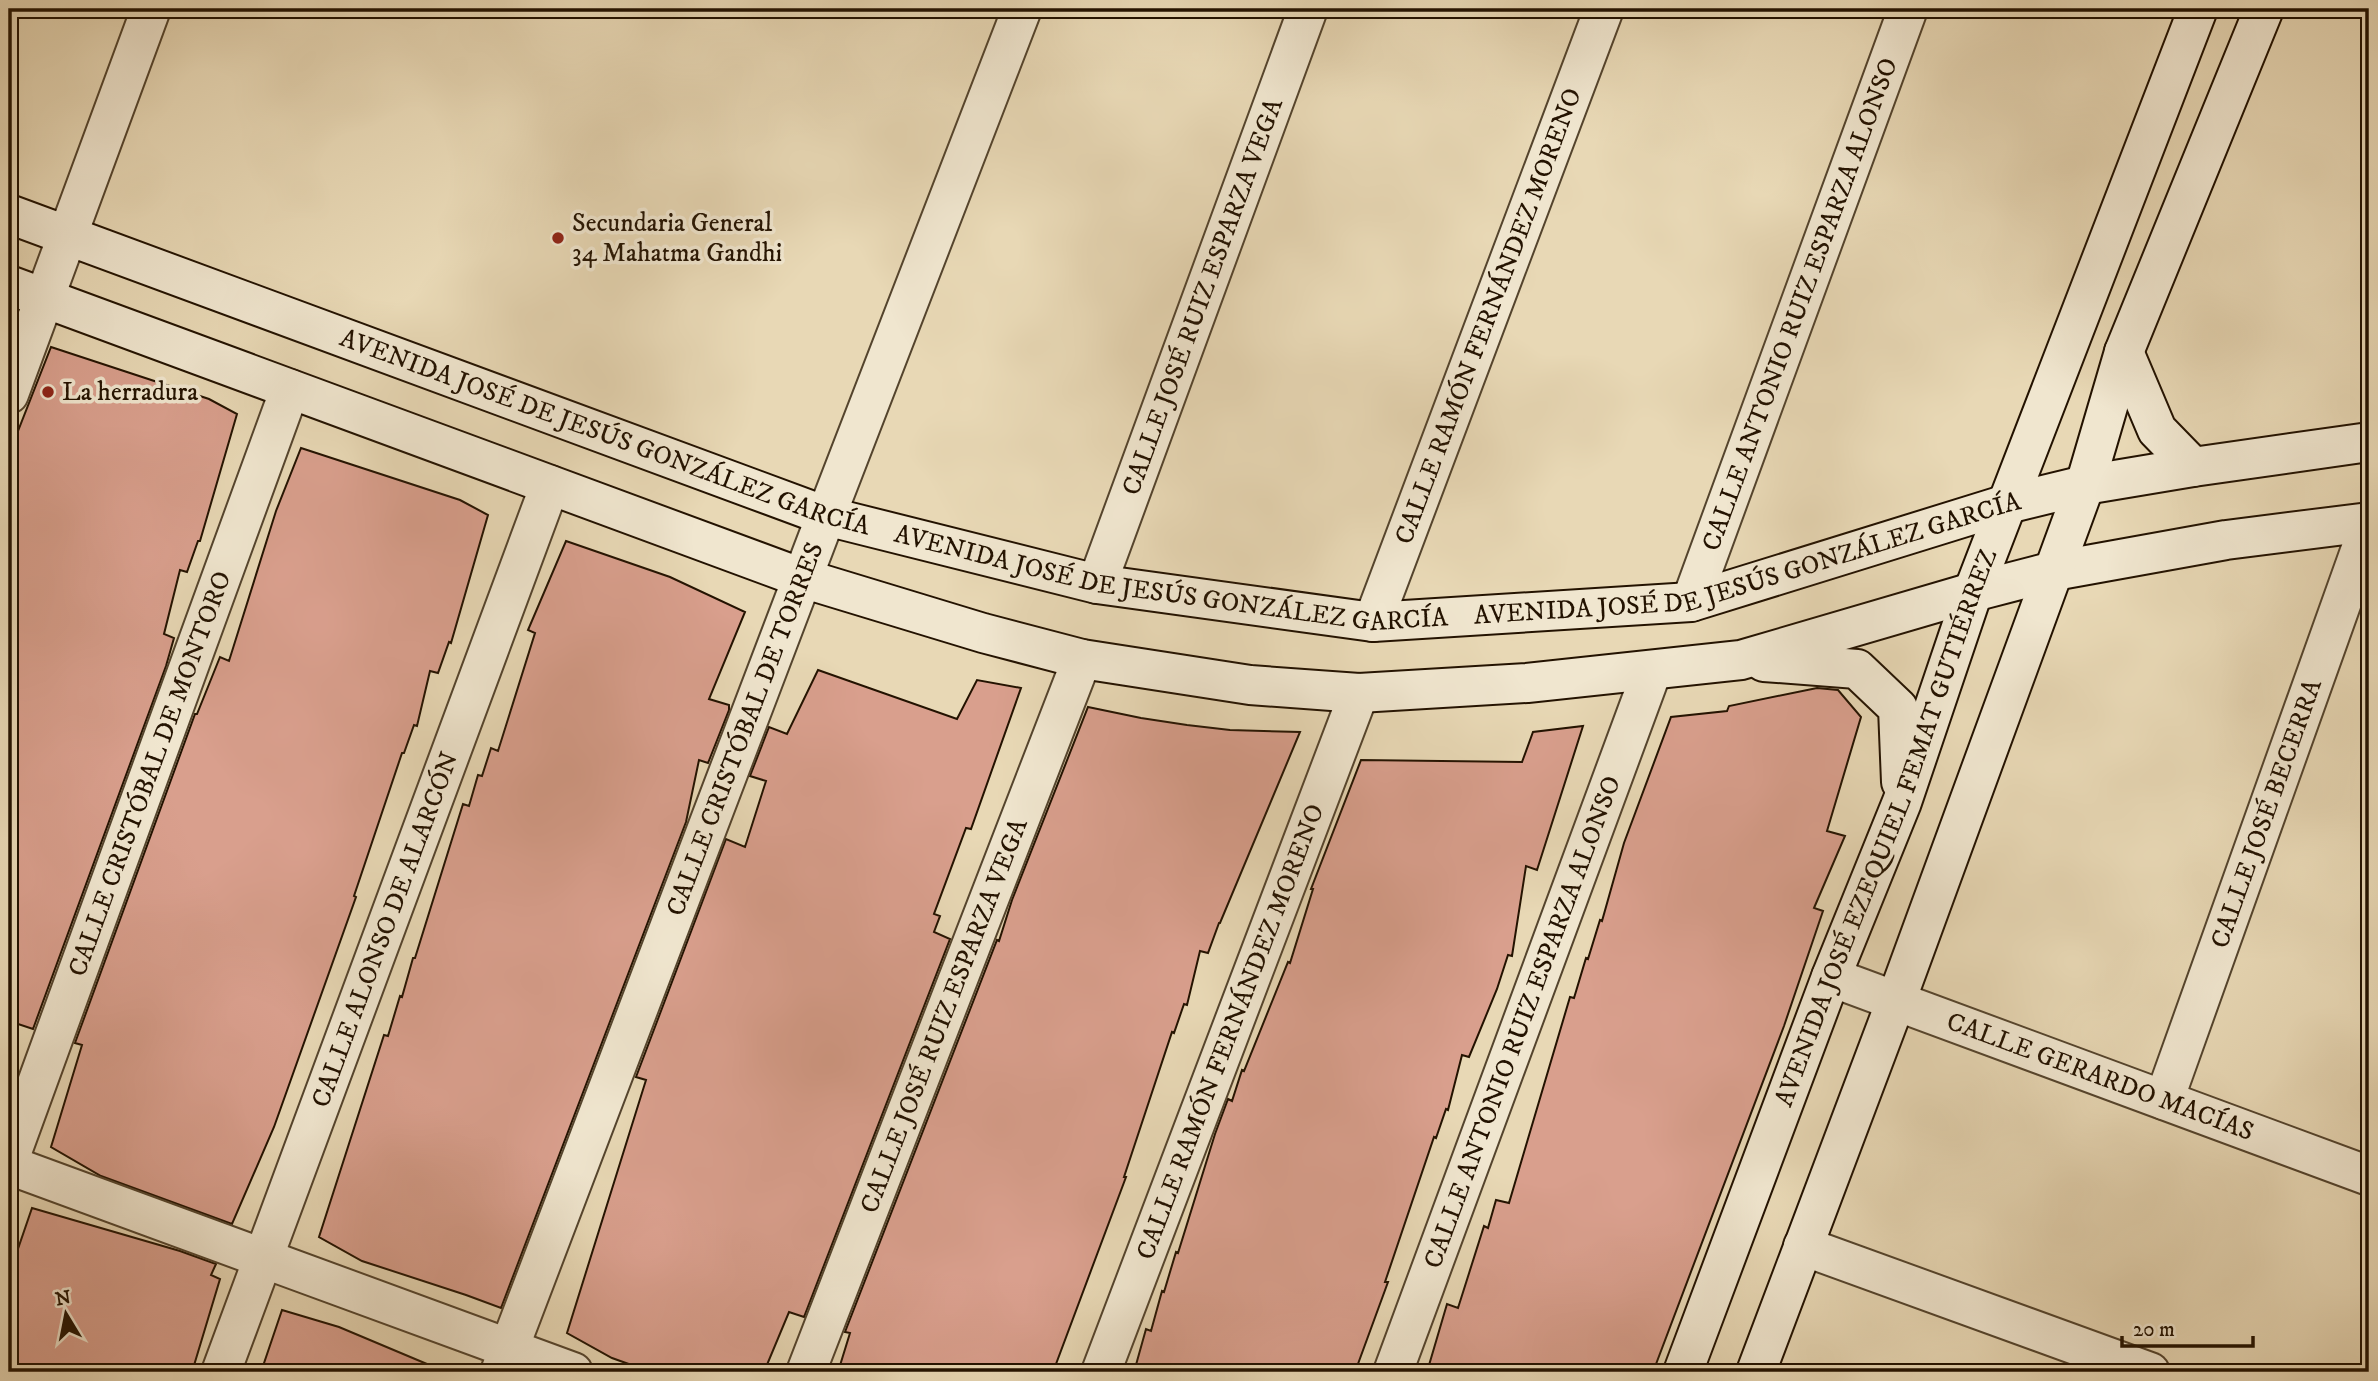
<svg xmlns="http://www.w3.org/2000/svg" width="2378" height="1381" viewBox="0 0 2378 1381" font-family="'IM FELL DW Pica',serif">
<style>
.building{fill:#d99f8d;stroke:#231200;stroke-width:2}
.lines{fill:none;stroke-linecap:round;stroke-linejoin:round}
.street-casing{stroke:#54442d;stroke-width:42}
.secondary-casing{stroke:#231200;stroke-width:42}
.street{stroke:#f0e6cf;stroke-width:38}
.secondary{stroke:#f0e6cf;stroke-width:38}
.poi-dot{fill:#8f2418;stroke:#f0e6cf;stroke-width:2.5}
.labels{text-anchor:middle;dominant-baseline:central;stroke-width:7;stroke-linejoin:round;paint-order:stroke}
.poi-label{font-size:26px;fill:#231200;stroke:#f0e6cf;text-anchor:start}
.street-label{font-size:26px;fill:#231200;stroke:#f0e6cf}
</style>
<rect width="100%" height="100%" fill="#e8d8b5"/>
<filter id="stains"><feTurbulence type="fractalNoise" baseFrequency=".00286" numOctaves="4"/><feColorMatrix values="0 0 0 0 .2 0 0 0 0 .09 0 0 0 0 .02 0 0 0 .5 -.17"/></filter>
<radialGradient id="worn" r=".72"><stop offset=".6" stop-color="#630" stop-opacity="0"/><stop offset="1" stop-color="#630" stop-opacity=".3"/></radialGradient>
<!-- building -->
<path class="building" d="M51,347L209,399L237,414L200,541H198L187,572L180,570L164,634L174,638L166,666L33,1029L9,1021V454Z
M301,448L460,500L488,515L451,643L449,642L438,673L430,671L417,726L414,725L404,753H402L354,896L356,897L274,1127L232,1224L101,1176L51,1147L82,1045L75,1043L195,714H197L220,657L229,661L276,511Z
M566,541L670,577L745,612L709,699L729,705V710L708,763L699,760L686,822L501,1308L466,1295L362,1261L319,1237L384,1035L388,1036L400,996L402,997L413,958H415L463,804L469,806L478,775L482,776L491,748L498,751L535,633L528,630Z
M818,670L957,719L977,680L1021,688L971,829L966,828L934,914L940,916L934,932L950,939L804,1317L789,1312L764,1372H651L612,1358L567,1333L646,1080L636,1077L726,839L745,847L766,781L750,776L769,727L787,734Z
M1817,688L1838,690L1861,717L1827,831L1845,836L1814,908L1823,911L1784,1026L1653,1372H1427L1447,1304L1458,1308L1484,1226L1488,1228L1496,1200L1509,1203L1570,997L1574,998L1586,958L1588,959L1600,920L1602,921L1624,843L1671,717L1727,711L1729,706Z
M1088,707L1141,718L1187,725L1230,730L1300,732L1220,923H1219L1208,953L1200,951L1187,1005L1184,1004L1174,1033L1172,1032L1124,1177H1126L1053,1372H838L850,1333L845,1332L997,940L999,941L1012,900Z
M1583,726L1537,870L1526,866L1512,956L1508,955L1497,989L1469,1057L1462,1055L1448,1110L1446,1109L1436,1138L1434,1137L1385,1282H1388L1355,1372H1134L1146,1329L1151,1331L1162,1291L1164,1292L1176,1252L1178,1253L1215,1134L1228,1099L1232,1101L1242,1070L1244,1071L1288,962L1290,963L1313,889H1311L1361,760L1522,762L1533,732Z
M32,1208L180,1251L216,1264L211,1275L220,1279L192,1372H9V1275Z
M282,1310L339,1327L446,1372H261Z"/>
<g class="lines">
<!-- street casing -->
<g class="street-casing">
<g id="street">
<path d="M9,394L151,9"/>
<path id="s1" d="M1097,584L1308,9"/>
<path id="s2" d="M1691,602L1908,9"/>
<path id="s3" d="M1373,622L1604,9"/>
<path id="s4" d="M1831,977L2369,1176"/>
<path id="s5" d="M2164,1100L2369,526"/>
<path id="s6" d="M9,1160L290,389"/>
<path d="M9,1165L573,1372"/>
<path d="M1803,1246L2150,1372"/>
<path id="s7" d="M221,1372L550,485"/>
<path id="s8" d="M500,1372L826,516L1022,9"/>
<path id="s9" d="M806,1372L1082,659"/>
<path id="s10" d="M1101,1372L1359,693"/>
<path id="s11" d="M1393,1372L1652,671"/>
</g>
</g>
<!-- secondary casing -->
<g class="secondary-casing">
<g id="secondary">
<path id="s12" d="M9,214L826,516L1097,584L1373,622L1691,602L2007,504L2085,485L2193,467L2369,442"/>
<path d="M9,285L802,578L983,633L1082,659L1250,685L1359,693L1527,683L1741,660L1973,592L2054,571L2226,540L2369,522"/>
<path d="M2124,352L2157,430L2193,467"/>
<path d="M1764,662L1857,669L1898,708L1901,782"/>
<path id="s13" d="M1683,1372L1831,977L1902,802L1973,592L2198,9"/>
<path d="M1756,1372L1896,1001L2085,485L2124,352L2264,9"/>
</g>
</g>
<!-- street -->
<use href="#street" class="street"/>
<!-- secondary -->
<use href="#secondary" class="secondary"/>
</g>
<!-- markers -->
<g class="poi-dot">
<circle cx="558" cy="238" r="7"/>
<circle cx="48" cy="392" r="7"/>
</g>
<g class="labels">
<!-- poi labels -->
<g class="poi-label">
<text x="572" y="223">Secundaria General<tspan x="572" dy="30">34 Mahatma Gandhi</tspan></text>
<text x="62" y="392">La herradura</text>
</g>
<!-- street labels -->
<g class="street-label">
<text stroke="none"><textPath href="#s1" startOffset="306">CALLE JOSÉ RUIZ ESPARZA VEGA</textPath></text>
<text stroke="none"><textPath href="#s2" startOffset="317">CALLE ANTONIO RUIZ ESPARZA ALONSO</textPath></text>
<text stroke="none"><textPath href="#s3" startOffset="327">CALLE RAMÓN FERNÁNDEZ MORENO</textPath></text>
<text stroke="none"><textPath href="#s12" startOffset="635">AVENIDA JOSÉ DE JESÚS GONZÁLEZ GARCÍA</textPath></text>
<text stroke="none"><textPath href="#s12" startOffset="1811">AVENIDA JOSÉ DE JESÚS GONZÁLEZ GARCÍA</textPath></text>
<text stroke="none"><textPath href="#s12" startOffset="1223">AVENIDA JOSÉ DE JESÚS GONZÁLEZ GARCÍA</textPath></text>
<text stroke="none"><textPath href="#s8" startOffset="688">CALLE CRISTÓBAL DE TORRES</textPath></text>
<text stroke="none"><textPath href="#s6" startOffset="411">CALLE CRISTÓBAL DE MONTORO</textPath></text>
<text stroke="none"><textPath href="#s5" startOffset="304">CALLE JOSÉ BECERRA</textPath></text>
<text stroke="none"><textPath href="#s13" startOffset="581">AVENIDA JOSÉ EZEQUIEL FEMAT GUTIÉRREZ</textPath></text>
<text stroke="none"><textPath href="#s7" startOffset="472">CALLE ALONSO DE ALARCÓN</textPath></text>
<text stroke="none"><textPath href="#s9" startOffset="382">CALLE JOSÉ RUIZ ESPARZA VEGA</textPath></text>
<text stroke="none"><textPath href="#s11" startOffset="373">CALLE ANTONIO RUIZ ESPARZA ALONSO</textPath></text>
<text stroke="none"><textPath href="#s10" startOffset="364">CALLE RAMÓN FERNÁNDEZ MORENO</textPath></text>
<text stroke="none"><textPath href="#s4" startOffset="287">CALLE GERARDO MACÍAS</textPath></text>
</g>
</g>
<!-- margin -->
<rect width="2378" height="1381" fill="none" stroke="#e8d8b5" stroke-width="35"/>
<rect x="10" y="10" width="2357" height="1360" fill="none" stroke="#231200" stroke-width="3.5"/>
<rect x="18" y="18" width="2343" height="1346" fill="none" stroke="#231200" stroke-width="2"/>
<!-- north arrow -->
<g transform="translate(66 1314) rotate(350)" stroke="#f0e6cf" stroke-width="5" paint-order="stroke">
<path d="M0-5L12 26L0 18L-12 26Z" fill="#231200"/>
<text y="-10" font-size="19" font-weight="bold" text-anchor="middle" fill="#231200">N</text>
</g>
<!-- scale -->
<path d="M2122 1336v10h131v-10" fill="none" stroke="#231200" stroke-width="3.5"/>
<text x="2133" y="1336" font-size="21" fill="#231200" stroke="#f0e6cf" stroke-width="5" paint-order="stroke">20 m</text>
<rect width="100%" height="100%" filter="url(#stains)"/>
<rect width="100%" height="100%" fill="url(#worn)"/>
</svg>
